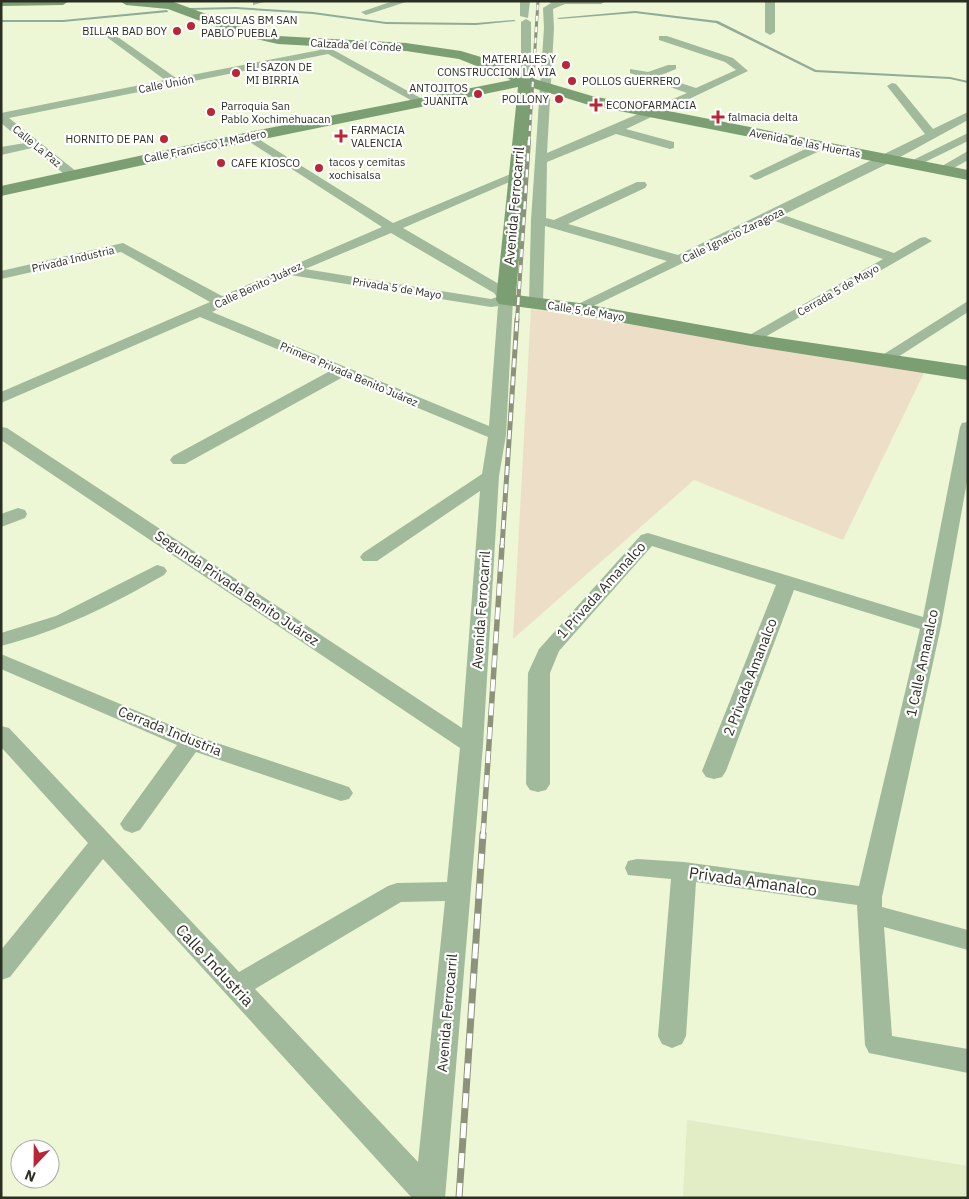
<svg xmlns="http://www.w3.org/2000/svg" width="969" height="1199" viewBox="0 0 969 1199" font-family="'IBM Plex Sans',sans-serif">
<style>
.built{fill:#e2edc5}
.green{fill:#eddfc7}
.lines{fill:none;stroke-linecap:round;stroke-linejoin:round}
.stream{fill:#90ab98;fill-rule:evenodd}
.street{fill:#a2ba9c;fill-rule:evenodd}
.secondary{fill:#7b9e73;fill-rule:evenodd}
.rail-far4-casing{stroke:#8c927b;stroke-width:3}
.rail-far3-casing{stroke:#8c927b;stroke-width:4}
.rail-far2-casing{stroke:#8c927b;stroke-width:5}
.rail-far1-casing{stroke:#8c927b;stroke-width:5.5}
.rail-casing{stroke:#8c927b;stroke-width:7}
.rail-far4{stroke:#fff;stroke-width:2;stroke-dasharray:5.5;stroke-linecap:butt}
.rail-far3{stroke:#fff;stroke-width:2.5;stroke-dasharray:8;stroke-linecap:butt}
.rail-far2{stroke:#fff;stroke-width:3;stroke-dasharray:9;stroke-linecap:butt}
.rail-far1{stroke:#fff;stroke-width:4;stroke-dasharray:12;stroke-linecap:butt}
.rail{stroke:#fff;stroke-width:5;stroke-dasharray:15;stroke-linecap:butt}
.poi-dot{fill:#b82738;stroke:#fff;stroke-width:2}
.labels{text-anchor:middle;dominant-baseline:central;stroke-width:4.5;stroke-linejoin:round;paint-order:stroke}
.far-poi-label{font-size:11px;fill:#2b2e22;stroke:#fff;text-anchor:start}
.far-street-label{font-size:11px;fill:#2b2e22;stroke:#fff}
.street-label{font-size:14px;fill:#2b2e22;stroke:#fff}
.near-street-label{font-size:16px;fill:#2b2e22;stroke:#fff}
</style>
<rect width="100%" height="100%" fill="#edf6d5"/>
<!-- built -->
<path class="built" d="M687,1120L968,1166V1198H683Z"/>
<!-- green -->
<path class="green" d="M531,309L925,371L843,540L694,480L513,639Z"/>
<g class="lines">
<!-- stream -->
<path class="stream" d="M236,7L313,12L386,22L476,23L514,20L516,21L476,25L386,24L313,14L236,9L190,10L188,9L190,8Z
M167,10L168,12L63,22H1V20H63Z
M635,11L718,21L816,70L950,77L968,81V83L950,79L815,72L716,23L635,13L559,19L557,18Z"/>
<!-- street -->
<path class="street" d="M253,1H268L253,5Z
M393,1H409L366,15L361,12Z
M520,1H530L528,18L520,16Z
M547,1H606L601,4H565L553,9L554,28L547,153L687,93L630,73V69L648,72L668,65H676V69L659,76L696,88L736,70L725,62L659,40V36H667L733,58L748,71L626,129L674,142V148L670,149L616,134L547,162L546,218L554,220L637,182H645L647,185L645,188L568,224L678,255L925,134L887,86L892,83L896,84L933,129L968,112V120L891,162L783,215L894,253L920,238L925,237L932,241L751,345L746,343L743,340L746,337L883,259L772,220L579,313L572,309L574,306L667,261L545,226L543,303L536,307L531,306L529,303L531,220L544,28L543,8L551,3Z
M765,1H775V32L770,35L765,32Z
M526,19L531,22V81L526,84L521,81V22Z
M112,33L176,78L320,50L314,45L319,42L426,101L424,103H416L328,54L9,118L77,172L79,175L77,178H69L32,148L1,155V147L25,143L1,123V113L165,80L108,38L107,36Z
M249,133L393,223L513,173L517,172L523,176L403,228L504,287L513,300L506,435L499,476L483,745L445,1198H412L103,859L10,977L1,980V950L88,843L1,747V726L9,728L239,972L388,886L397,883L447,882L460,748L1,440V427L7,428L462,728L480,491L377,561H363L360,557L363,553L482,474L488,437L343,377L185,464H173L170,460L173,456L330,371L200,317L1,403V392L210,302L121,252L1,279V271L123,243L222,296L382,227L245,139L243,137ZM391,233L494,293L497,297L491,299L305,269ZM290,275L491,307L498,306L489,426L212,312ZM445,901L418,1162L255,989L401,902Z
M968,133V141L915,167L911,168L905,164Z
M820,142L826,146L824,149L759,179L755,180L749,176Z
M968,151V160L945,173H937L935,170Z
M968,301V312L887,364L881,366L873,361Z
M968,422V476L941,626L882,897V907L968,930V950L884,927L892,1036L968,1049V1073L869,1053L865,1045L857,905L696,882L686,1036L682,1044L672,1048L662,1044L658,1036L671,879L628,875L625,868L628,861L637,859L684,862L859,886L920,629L794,590L726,771L722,777L714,779L706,777L702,771L776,585L652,546L559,651L550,673V784L546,790L538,792L530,790L526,784L528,673L539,649L641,535L648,533L923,617L960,427L962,423Z
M18,508L25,510L27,514L25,518L1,527V514Z
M157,565L164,567L167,571L164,575C111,605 60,631 1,646V633L56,616Z
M1,654L199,737L349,787L353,793L349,799L341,801L196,752L140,830L132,833L124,830L120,824L124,818L177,745L1,669Z"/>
<!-- secondary -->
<path class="secondary" d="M1,1H69L63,5L1,6Z
M120,1H171L247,29L278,36L406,43L461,51L494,61L531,78L592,96L968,170V180L589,105L533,88L516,295L579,303L751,334L968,366V380L751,346L579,315L499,304L496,300L518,87L249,142L1,196V186L249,132L511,80L459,59L406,51L278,44L238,35L168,9L126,5Z"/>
<!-- rail-far4 casing -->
<g class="rail-far4-casing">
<path id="rail-far4" d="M529,142L538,1"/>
</g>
<!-- rail-far3 casing -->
<g class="rail-far3-casing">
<path id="rail-far3" d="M517,321L529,140"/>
</g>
<!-- rail-far2 casing -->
<g class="rail-far2-casing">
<path id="rail-far2" d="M502,547L517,319"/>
</g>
<!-- rail-far1 casing -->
<g class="rail-far1-casing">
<path id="rail-far1" d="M483,835L502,546"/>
</g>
<!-- rail casing -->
<g class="rail-casing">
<path id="rail" d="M459,1198L483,834"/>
</g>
<!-- rail-far4 -->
<use href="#rail-far4" class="rail-far4"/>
<!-- rail-far3 -->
<use href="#rail-far3" class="rail-far3"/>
<!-- rail-far2 -->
<use href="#rail-far2" class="rail-far2"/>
<!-- rail-far1 -->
<use href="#rail-far1" class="rail-far1"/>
<!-- rail -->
<use href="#rail" class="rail"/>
</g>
<!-- markers -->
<g class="poi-dot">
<circle cx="191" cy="26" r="5"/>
<circle cx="177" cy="31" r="5"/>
<circle cx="566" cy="65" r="5"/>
<circle cx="236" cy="73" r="5"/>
<circle cx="572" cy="81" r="5"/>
<circle cx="478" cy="94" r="5"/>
<circle cx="559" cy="99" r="5"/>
<path d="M593.5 97.5h5v5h5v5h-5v5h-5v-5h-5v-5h5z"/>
<circle cx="211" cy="112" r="5"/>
<path d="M715.5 109.5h5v5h5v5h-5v5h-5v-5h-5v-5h5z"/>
<path d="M338.5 128.5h5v5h5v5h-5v5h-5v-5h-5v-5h5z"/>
<circle cx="164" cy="139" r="5"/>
<circle cx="221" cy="163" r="5"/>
<circle cx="319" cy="168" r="5"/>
</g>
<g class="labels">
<!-- far-poi labels -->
<g class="far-poi-label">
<text x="201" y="20">BASCULAS BM SAN<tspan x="201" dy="13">PABLO PUEBLA</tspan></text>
<text x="167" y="31" text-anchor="end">BILLAR BAD BOY</text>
<text x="556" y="59" text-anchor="end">MATERIALES Y<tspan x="556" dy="13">CONSTRUCCION LA VIA</tspan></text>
<text x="246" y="67">EL SAZON DE<tspan x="246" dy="13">MI BIRRIA</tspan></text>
<text x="582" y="81">POLLOS GUERRERO</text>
<text x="468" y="88" text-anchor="end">ANTOJITOS<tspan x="468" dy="13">JUANITA</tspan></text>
<text x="549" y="99" text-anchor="end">POLLONY</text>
<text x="606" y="105">ECONOFARMACIA</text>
<text x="221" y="106">Parroquia San<tspan x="221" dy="13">Pablo Xochimehuacan</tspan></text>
<text x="728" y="117">falmacia delta</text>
<text x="351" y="130">FARMACIA<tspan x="351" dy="13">VALENCIA</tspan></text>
<text x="154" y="139" text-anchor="end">HORNITO DE PAN</text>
<text x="329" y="162">tacos y cemitas<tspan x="329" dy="13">xochisalsa</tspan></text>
<text x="231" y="163">CAFE KIOSCO</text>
</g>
<!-- far-street labels -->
<g class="far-street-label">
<text transform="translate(356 45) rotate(3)">Calzada del Conde</text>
<text transform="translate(166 84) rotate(-11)">Calle Unión</text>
<text transform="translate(805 143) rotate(11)">Avenida de las Huertas</text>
<text transform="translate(37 146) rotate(39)">Calle La Paz</text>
<text transform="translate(205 146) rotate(-12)">Calle Francisco I. Madero</text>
<text transform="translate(733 235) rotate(-26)">Calle Ignacio Zaragoza</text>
<text transform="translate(73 259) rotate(-13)">Privada Industria</text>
<text transform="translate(258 285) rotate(-25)">Calle Benito Juárez</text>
<text transform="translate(397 288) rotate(9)">Privada 5 de Mayo</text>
<text transform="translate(838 290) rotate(-30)">Cerrada 5 de Mayo</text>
<text transform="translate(586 311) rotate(9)">Calle 5 de Mayo</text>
<text transform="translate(349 374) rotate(23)">Primera Privada Benito Juárez</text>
</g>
<!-- street labels -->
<g class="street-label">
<text transform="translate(514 206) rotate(-85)">Avenida Ferrocarril</text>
<text transform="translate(237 588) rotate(34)">Segunda Privada Benito Juárez</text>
<text transform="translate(601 590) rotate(-48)">1 Privada Amanalco</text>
<text transform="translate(481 610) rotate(-86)">Avenida Ferrocarril</text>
<text transform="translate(922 663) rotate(-78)">1 Calle Amanalco</text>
<text transform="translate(750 677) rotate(-69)">2 Privada Amanalco</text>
<text transform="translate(170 731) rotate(22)">Cerrada Industria</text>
<text transform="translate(447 1013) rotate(-85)">Avenida Ferrocarril</text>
</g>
<!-- near-street labels -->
<g class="near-street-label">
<text transform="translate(753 881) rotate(8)">Privada Amanalco</text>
<text transform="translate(215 965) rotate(47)">Calle Industria</text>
</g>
</g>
<!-- border -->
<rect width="969" height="1199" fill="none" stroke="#2b2e22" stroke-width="5"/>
<!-- north arrow -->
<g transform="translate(35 1164) rotate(202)"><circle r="24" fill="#ffffff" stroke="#aaaba7"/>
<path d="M0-4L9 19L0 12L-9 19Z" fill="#b82738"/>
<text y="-8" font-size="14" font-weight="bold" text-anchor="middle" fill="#2b2e22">N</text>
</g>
</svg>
